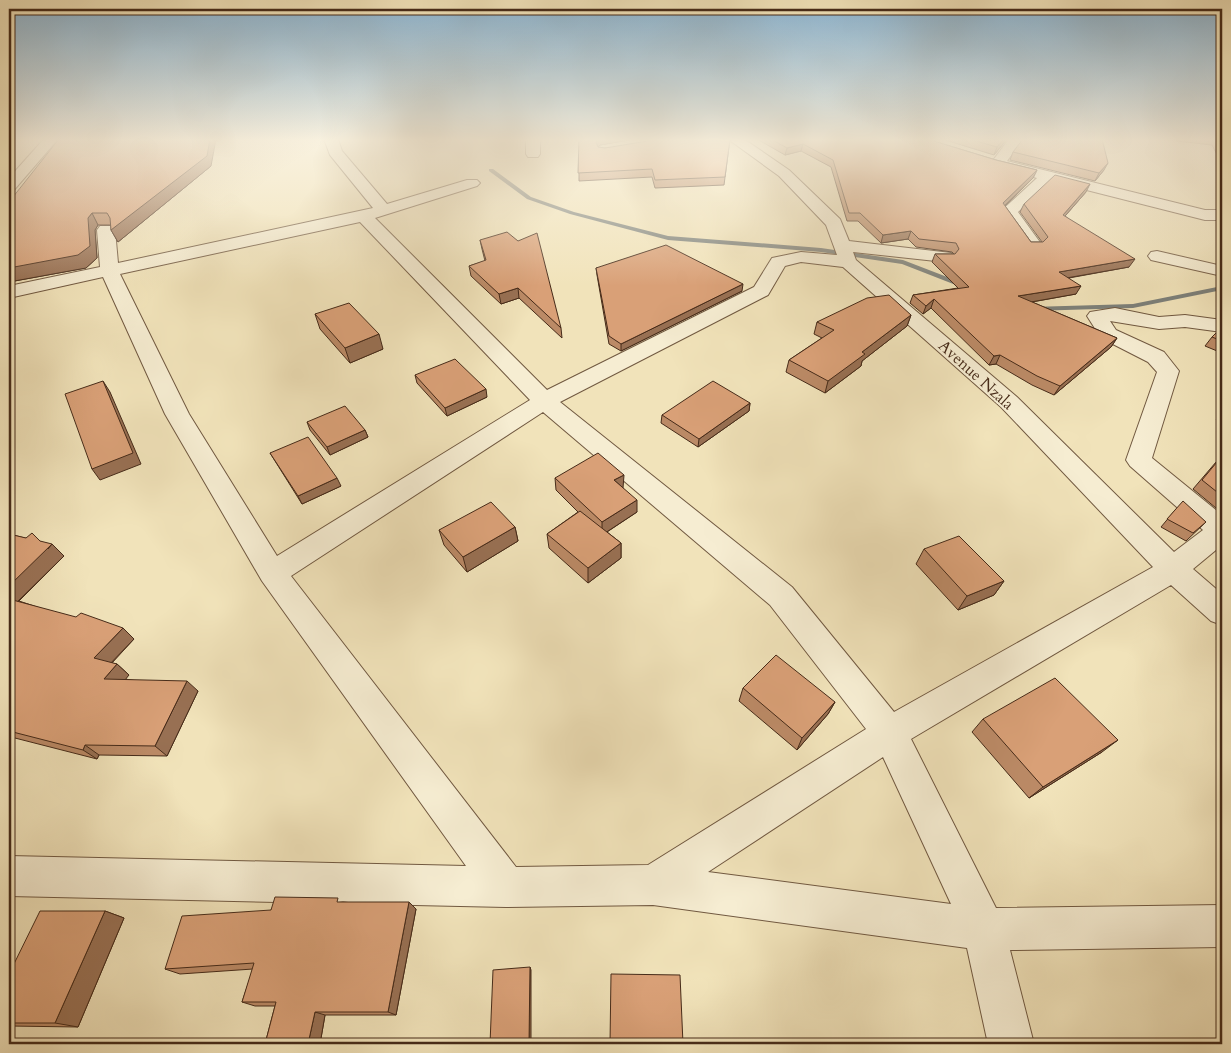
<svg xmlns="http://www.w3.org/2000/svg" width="1231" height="1053" viewBox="0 0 1231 1053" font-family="Cardo,serif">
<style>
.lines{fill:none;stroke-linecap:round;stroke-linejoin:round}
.stream{fill:#7d817b;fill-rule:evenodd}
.minor-casing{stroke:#715941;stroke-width:2}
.minor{fill:#f6edd2;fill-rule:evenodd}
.wall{fill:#bb8a66;stroke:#462b19}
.shaded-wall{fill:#987053;stroke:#462b19}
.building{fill:#d9a077;stroke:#462b19}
.labels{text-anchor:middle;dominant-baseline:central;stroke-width:4;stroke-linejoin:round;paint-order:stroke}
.street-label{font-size:16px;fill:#462b19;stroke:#f6edd2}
</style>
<rect width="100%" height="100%" fill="#f1e3ba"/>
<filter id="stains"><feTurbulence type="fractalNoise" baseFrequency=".004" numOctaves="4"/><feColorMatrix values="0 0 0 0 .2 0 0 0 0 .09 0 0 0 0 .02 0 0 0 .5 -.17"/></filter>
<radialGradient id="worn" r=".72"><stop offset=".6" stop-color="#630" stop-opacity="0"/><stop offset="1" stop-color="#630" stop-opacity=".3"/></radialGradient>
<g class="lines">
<!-- stream -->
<path class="stream" d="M489,169H493L531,197L574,212L668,236L821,248L903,260L968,285L961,287L902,264L821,252L668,240L570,214L527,199L489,171Z
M1222,286V290L1133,308L1031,311L1027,309L1031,307L1133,304Z"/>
<!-- minor casing -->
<g class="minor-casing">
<path id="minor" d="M44,139H58L14,190L9,192V178Z
M324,139H338L342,151L387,204L467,180H477L480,183L477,186L375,218L547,390L754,287L772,258L801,252L837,255L826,225L779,176L728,139H744L789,170L840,219L849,241L951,253L954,257L951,261L945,262L853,252L856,260L1017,397L1174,552L1203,530L1130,466L1126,460L1157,372L1148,362L1101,338L1087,316L1090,312L1115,308L1159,317L1185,315L1222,320V332L1185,327L1159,329L1110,321L1116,330L1164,352L1179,371L1152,458L1222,515V545L1193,569L1222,594V625L1211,621L1171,585L911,739L996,908L1222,905V947L1010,950L1034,1044H988L967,948L653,905L506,907L9,896V856L466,866L262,581L165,414L103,277L9,298V286L100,267L97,230L100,226H112L115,230L118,263L373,208L330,155ZM360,222L530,400L277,556L189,414L120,274ZM801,262L843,267L1001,407L1153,567L894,712L792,587L560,402L768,295L785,266ZM543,412L770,605L866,729L648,865L516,867L291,576ZM883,757L951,904L708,872Z
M526,139H540V154L538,157H528L526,154Z
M1009,139H1023L1007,161L1205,210H1222V220H1205L1051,181L1018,212L1042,245L1039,249L1033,250L1027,249L1001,211L1037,178L995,167L991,163Z
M1157,251L1222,266V276L1151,260L1148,256L1151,252Z"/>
</g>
<!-- minor -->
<use href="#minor" class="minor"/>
</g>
<!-- wall -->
<path class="wall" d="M579,139H634L600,145L598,147L605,148L730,139L724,185L655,188L652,177L579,181Z
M757,139H927L996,160L1037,170L1033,178L1005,206L1031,242H1042L1020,212L1024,204L1086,192L1065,216L1129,267L1069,278L1076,294L1032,302L1117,338L1111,347L1054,395L1032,385L996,364L989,365L931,308L923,314L910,303L913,295L958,288L932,262L935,254H954L952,252L916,247L908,239L881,243L858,221H847L831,167L801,151L785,155Z
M942,139H1007L994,155Z
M1159,139H1222V164L1212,145Z
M1013,152L1104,170L1095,181L1010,160Z
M211,166L118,242L111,230V225H98L95,230L97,258L86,268L9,282V202Z
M480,240L561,328L562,338L519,298L501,304L471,276L469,266L485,261L482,249Z
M596,268L742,291L621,351L609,344L597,275Z
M315,314L383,349L350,363L320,329Z
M911,315L907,326L862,361L861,366L825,393L786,372L789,360L822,338L814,334L817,322Z
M1222,327V353L1205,346L1212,337Z
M415,375L487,397L447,416L417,383Z
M750,403L749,411L698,447L661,423L662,415Z
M1222,413V423L1216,420Z
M307,422L365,430L368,437L330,455L310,430Z
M270,453L341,486L302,504Z
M1222,455V513L1193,489Z
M555,478L623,488L637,512L607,532L621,543V558L588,583L549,548L547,534L578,512L556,490Z
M1176,509L1206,522L1186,541L1161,527Z
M515,527L518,541L467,572L444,545L439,530Z
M9,534L41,542L64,556L19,601L134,639L112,663L117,664L129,675L125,679L198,691L167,756L99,755L97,759L11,737L9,739Z
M924,549L1004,581L994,595L958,610L916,564Z
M743,688L835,702L828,714L797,750L739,701Z
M983,719L1102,752L1029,798L972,732Z
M343,902L416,909L396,1015H325L320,1044H265L275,1006H255L242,1002L253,969L180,974L165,969L271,910Z
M105,911L124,918L78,1027L9,1026V974Z"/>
<!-- shaded-wall -->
<path class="shaded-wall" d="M210,139H216L211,166L118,242L111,230Z
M598,139H634L600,145L596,149V142Z
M1004,139H1007L994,155L997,147Z
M803,144L801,151L785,155L787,148Z
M1108,163L1104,170L1095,181L1099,173Z
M1037,170L1033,178L999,211L1003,203Z
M1090,184L1086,192L1059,223L1063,215Z
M92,213L98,225L95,230L97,258L86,268L9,282V268L88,218Z
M911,231L908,239L881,243L883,235Z
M1135,259L1129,267L1055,280L1059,272Z
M743,284L742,291L621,351V344Z
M1081,286L1076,294L1014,305L1018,296Z
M518,288L519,298L501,304L499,294Z
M934,299L931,308L923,314L926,306Z
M911,315L907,326L862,361L861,366L825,393L828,381L862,352Z
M379,334L383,349L350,363L345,348Z
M1117,338L1111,347L1054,395L1060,386Z
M1000,355L996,364L989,365L994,356Z
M103,381L110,392L141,464L100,480L92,469Z
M486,389L487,397L447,416L445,408Z
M750,403L749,411L698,447L699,439Z
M365,430L368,437L330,455L327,447Z
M624,475L623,488L614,480Z
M337,478L341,486L302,504L298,496Z
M637,500V512L602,535V522Z
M515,527L518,541L467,572L463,557Z
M32,533L48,549L52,544L64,556L12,607L9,604V586Z
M621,543V558L588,583V568Z
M1004,581L994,595L958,610L967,596Z
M123,628L134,639L106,668L94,658Z
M117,664L129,675L117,690L104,679Z
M187,681L198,691L167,756L155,746Z
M835,702L828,714L797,750L802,738Z
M1118,740L1102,752L1029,798L1043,787Z
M85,745L99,755L97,759L83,750Z
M409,902L416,909L396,1015L388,1012Z
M105,911L124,918L78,1027L55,1023Z
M530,967L531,970V1044H529Z
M315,1012L325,1015L320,1044H308Z"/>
<!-- building -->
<path class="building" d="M59,139H210L207,156L111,230L110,218L107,213H92L88,218L90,246L78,255L9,268V202Z
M579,139H598L596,142L598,147L605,148L660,139H730L725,177L655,180L652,169L578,173Z
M771,139H927L996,160L1037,170L1003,203L1031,242H1043L1048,237L1024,204L1055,175L1090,184L1063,215L1135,259L1059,272L1081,286L1018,296L1117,338L1060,386L1037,376L1000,355L994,356L934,299L926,306L913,295L969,287L935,254H955L959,249L956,243L919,239L911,231L883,235L860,213H849L833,160L803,144L787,148Z
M969,139H1004L997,147Z
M1023,139H1102L1108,163L1099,173L1013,152Z
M1214,139H1222V151L1216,139Z
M507,232L518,241L537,233L561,328L518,288L499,294L469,266L486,260L480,240Z
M666,245L743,284L621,344L609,336L596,268Z
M889,295L911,315L862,352L865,354L828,381L789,360L834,330L817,322L867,298Z
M349,303L379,334L345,348L315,314Z
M1222,327V341L1212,337Z
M455,359L486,389L445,408L415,375Z
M103,381L133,453L92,469L65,394Z
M713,381L750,403L699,439L662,415Z
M345,406L365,430L327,447L307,422Z
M308,437L337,478L298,496L270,453Z
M598,453L624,475L614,480L637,500L602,522L555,478Z
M1222,456V496L1202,480Z
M1183,501L1206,522L1193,533L1167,519Z
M491,502L515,527L463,557L439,530Z
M580,511L621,543L588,568L547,534Z
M32,533L40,541L52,544L9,586V534L26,538Z
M959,536L1004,581L967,596L924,549Z
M9,599L76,617L81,613L123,628L94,658L117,664L104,679L187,681L155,746L85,745L83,750L9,731Z
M776,655L835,702L802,738L743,688Z
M1055,678L1118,740L1043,787L983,719Z
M275,897L338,898L337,902H409L388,1012H315L308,1044H265L276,1002H242L254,963L165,969L182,916L271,910Z
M40,911H105L55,1023H9V974Z
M530,967L529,1044H490L493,970Z
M611,974L680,975L683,1044H610Z"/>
<!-- sky -->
<linearGradient id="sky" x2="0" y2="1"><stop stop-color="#8bb7d6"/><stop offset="0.49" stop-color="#f9f2e0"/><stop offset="1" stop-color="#f9f2e0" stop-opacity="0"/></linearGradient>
<rect width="1231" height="286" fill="url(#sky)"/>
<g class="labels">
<!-- street labels -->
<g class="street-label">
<text transform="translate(976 375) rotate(42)">Avenue Nzala</text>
</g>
</g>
<!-- margin -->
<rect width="1231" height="1053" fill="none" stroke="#f1e3ba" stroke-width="30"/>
<rect x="10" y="10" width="1211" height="1033" fill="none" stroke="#462b19" stroke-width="2.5"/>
<rect x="15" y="15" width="1201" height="1023" fill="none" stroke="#462b19"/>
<rect width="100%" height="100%" filter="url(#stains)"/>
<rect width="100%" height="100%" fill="url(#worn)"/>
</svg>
